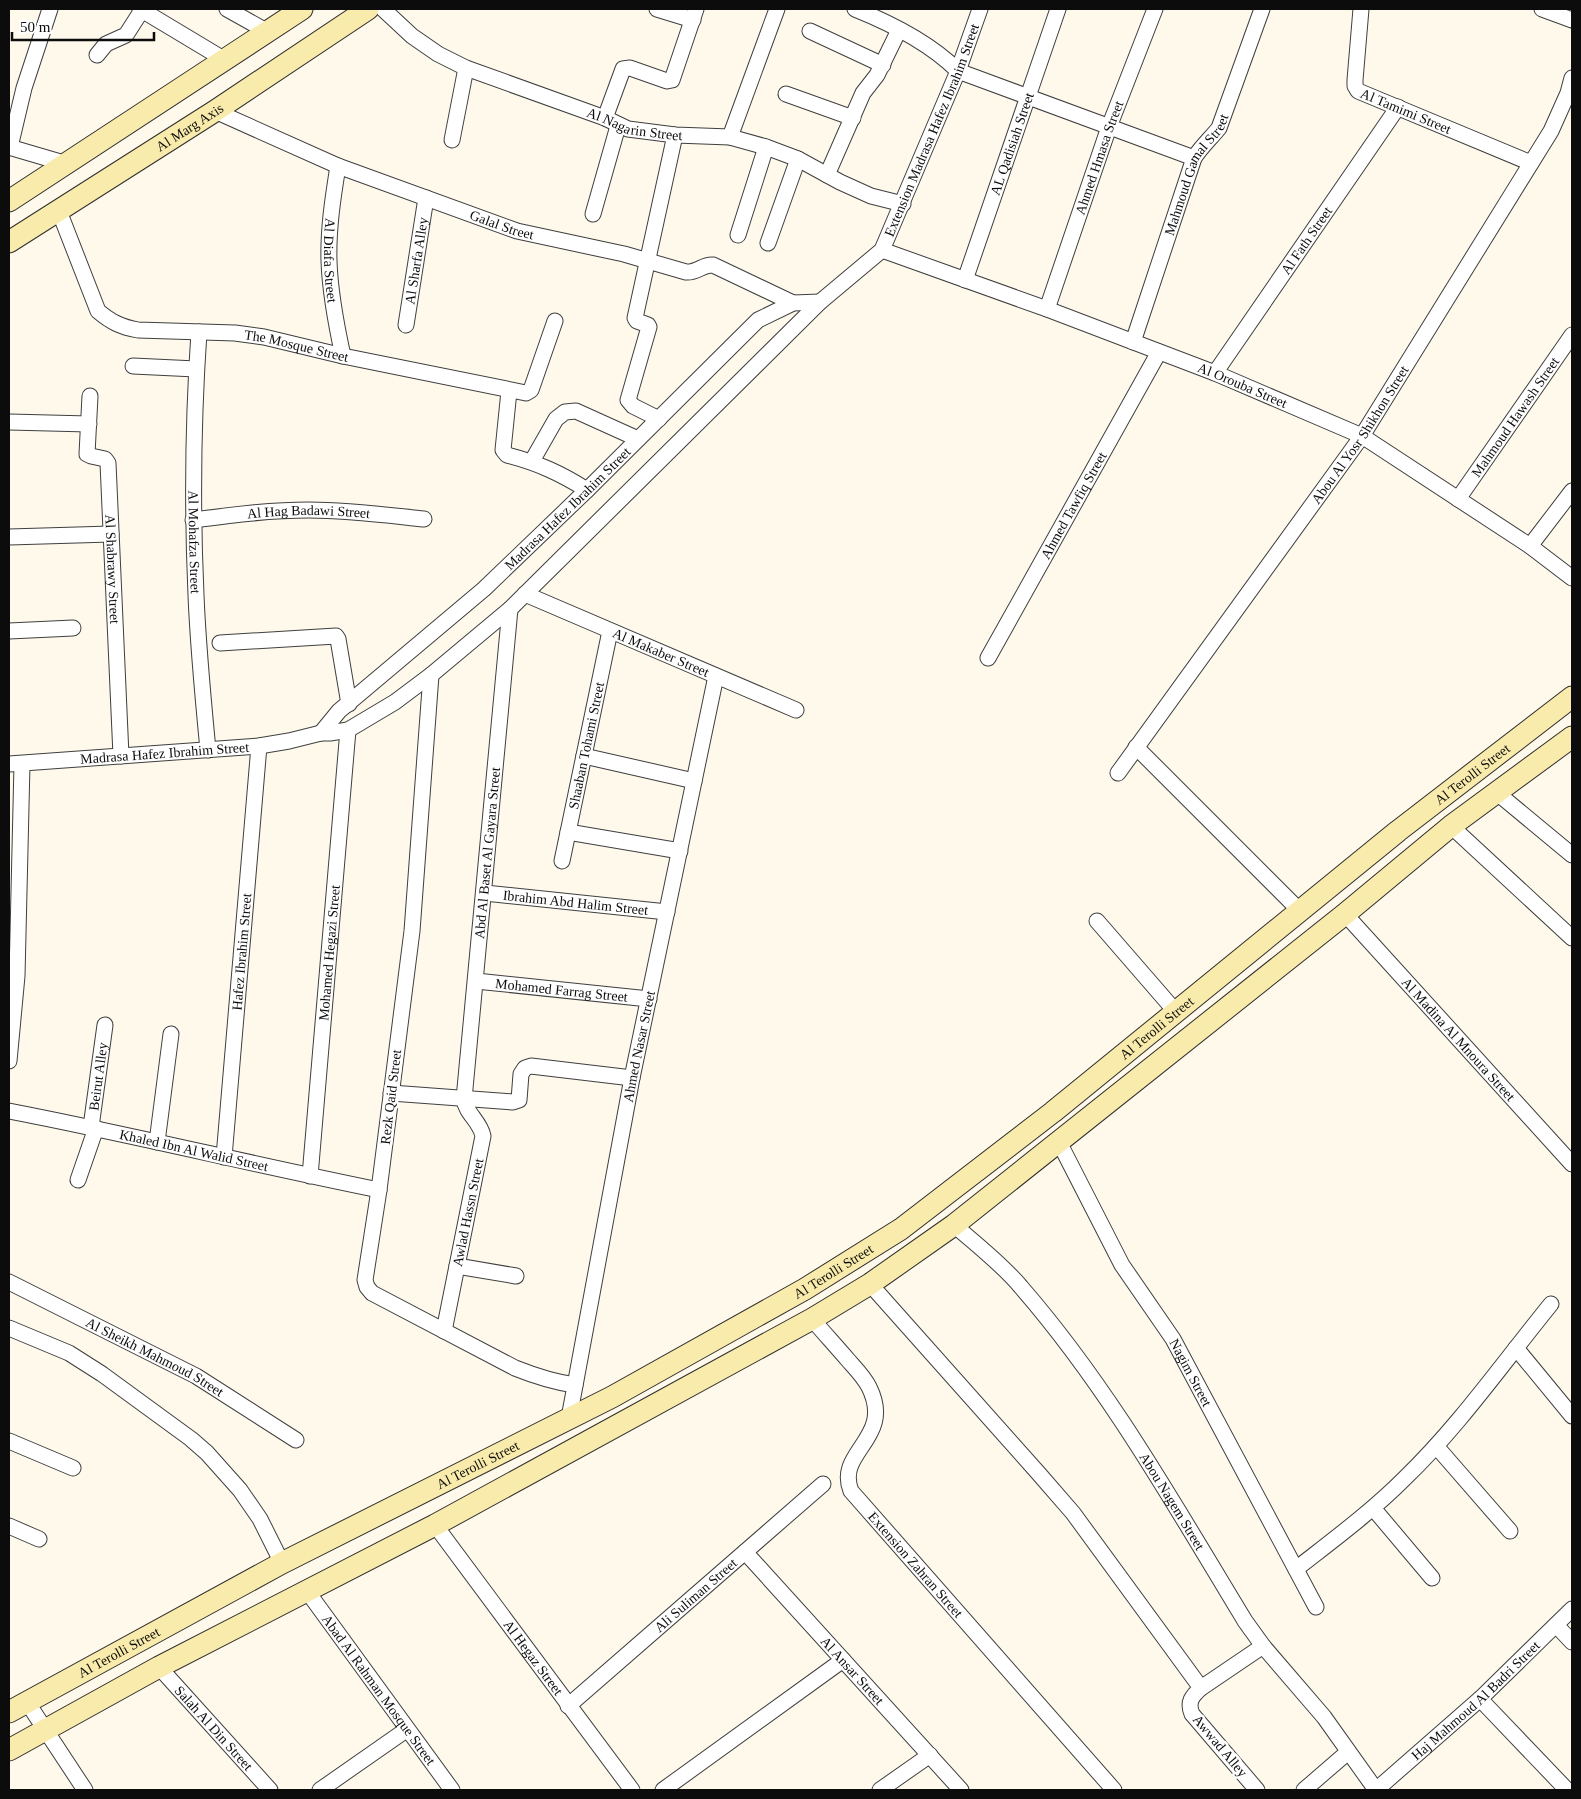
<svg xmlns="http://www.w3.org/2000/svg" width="1581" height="1799" viewBox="0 0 1581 1799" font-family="'Times New Roman',serif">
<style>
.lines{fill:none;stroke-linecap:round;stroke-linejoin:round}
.street-casing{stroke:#3f3f3f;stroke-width:17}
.secondary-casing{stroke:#2e2e2e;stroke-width:23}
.street{stroke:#fff;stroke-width:15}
.secondary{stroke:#f9ebab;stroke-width:21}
.labels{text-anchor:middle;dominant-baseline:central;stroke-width:5;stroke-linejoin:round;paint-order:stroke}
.street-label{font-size:14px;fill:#0c0c0c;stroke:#fff}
</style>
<rect width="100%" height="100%" fill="#fef9eb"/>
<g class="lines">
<!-- street casing -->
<g class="street-casing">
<g id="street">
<path d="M140,9L225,60"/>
<path d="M227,9L268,32"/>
<path id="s1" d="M383,9L412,36L438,54L466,68L605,118L628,129L675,135L730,137L766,147L798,159L840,182L871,196L903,204"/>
<path d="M657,9L693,20"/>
<path d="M855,9C890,23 931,44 958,71L1194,158"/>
<path id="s2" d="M1361,9L1355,80V86L1358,91L1531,163"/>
<path d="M1542,9L1572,20"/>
<path d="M810,31L883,65"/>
<path d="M97,55L106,44L126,35L142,10"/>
<path d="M786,94L853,118"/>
<path id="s3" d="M215,111L338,166L517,231L624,254L686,272C697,273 703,264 713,265L793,303"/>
<path d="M605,118L623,69L630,68L667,81L672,80L696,9"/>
<path d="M730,137L777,9"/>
<path d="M452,140L466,68"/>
<path d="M9,147L67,164"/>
<path d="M10,147L24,88L50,9"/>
<path id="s4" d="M338,166C333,197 328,229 329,261C330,293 336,324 343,356"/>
<path d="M827,175L863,93L877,75L899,30"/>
<path id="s5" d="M59,211L98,311C111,322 121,327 138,330L235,333L264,337L343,356L526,393L531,390L555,321"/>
<path d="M593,214L618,126"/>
<path d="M738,235L766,147"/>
<path d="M768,243L798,159"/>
<path id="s6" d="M882,250L1047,309L1215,373L1362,436L1530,546L1572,578"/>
<path id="s7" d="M965,280L1058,9"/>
<path id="s8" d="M1047,309L1109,127L1155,9"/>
<path id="s9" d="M406,325L426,198"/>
<path id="s10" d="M199,332C193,420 192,507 196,595C198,647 203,698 208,750"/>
<path id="s11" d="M1133,342L1194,158C1201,147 1211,138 1219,128L1262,9"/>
<path d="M133,366L196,369"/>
<path id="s12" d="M1215,373L1398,107"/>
<path d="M509,391L503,450L507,455C538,463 560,473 587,490"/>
<path id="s13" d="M90,396L87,454L91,456L105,459L108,463L121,756"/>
<path d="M659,419L633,406L628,400L649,327L648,325L637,321L635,318L675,135"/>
<path d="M9,422L89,424"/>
<path d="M532,461L556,419L565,412L576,411L638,439"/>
<path id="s14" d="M1458,499L1572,335"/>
<path id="s15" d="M193,520C232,515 270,510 309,510C348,510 386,515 424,519"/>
<path d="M9,537L111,534"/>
<path d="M1530,546L1572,491"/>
<path id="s16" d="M525,594L796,710"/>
<path d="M9,631L73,628"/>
<path d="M220,643L336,636L338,639L349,704"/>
<path id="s17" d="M988,658L1159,352"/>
<path d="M431,675L412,931L379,1190L365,1280L367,1287L372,1293L515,1368C535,1376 553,1382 575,1385"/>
<path id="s18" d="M321,733L339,711L484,589L587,490L758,320L793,303L820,302"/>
<path d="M1136,747L1300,911"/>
<path d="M584,756L694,781"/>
<path id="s19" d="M9,764L259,746L289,741L321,733H330L348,730L395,702L431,675L510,609L820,302L882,250L958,71L980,9"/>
<path id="s20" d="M1118,773L1362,436L1551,131L1568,93L1572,78"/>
<path d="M1496,792L1572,855"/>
<path d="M1451,826L1572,938"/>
<path d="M568,832L680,851"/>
<path id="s21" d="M562,861L610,631"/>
<path id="s22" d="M485,893L667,912"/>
<path id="s23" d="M1345,914L1572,1164"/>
<path d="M1097,921L1176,1012"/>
<path id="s24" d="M476,981L649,999"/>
<path d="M9,1061L17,976L22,764"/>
<path d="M391,1093L513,1102L519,1100L521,1074L525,1068L531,1066L632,1078"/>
<path id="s25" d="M9,1111C133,1135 255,1165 379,1190"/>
<path id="s26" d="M91,1127L105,1025"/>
<path d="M157,1142L171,1034"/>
<path id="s27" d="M1059,1142L1122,1265L1173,1339L1316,1607"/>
<path id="s28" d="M224,1157L259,746"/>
<path id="s29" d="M310,1176L348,730"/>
<path d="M78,1180L96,1128"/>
<path id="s30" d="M954,1225C976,1244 1003,1265 1021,1287C1109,1388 1175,1506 1245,1621L1263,1646L1324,1717L1376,1790"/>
<path d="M457,1266L516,1276"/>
<path id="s31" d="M9,1282L196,1376L296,1440"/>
<path d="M870,1284L1040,1475L1073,1513L1201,1688"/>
<path id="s32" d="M812,1319C824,1333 836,1346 848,1360C855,1368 864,1377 869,1387C895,1439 835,1451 851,1491L1114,1790"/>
<path d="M9,1328L69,1353L102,1374L191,1439L207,1453L240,1490L260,1519L282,1563"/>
<path id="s33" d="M444,1331L483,1136C480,1121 466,1114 464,1099L510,609"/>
<path d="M1516,1348L1572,1416"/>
<path id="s34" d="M569,1418L632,1078L716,676"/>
<path d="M9,1441L73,1468"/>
<path d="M1436,1446L1510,1531"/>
<path d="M1373,1508L1432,1578"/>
<path id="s35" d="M435,1525L632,1790"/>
<path d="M9,1526L39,1539"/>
<path id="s36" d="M745,1552L961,1790"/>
<path d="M1296,1569C1333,1540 1371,1512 1404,1479C1459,1426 1503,1363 1551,1304"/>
<path id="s37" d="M307,1591L452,1790"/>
<path d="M1556,1625L1572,1642"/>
<path id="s38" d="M159,1667L270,1790"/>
<path d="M1480,1699L1567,1790"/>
<path d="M27,1702L85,1790"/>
<path id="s39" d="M568,1706L823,1484"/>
<path d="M320,1790L406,1730"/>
<path d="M663,1790L843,1660"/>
<path d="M880,1790L930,1755"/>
<path d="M1257,1790L1192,1714C1187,1702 1192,1696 1201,1688L1263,1646"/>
<path d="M1304,1790L1348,1752"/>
<path id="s40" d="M1376,1790L1480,1699L1572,1609"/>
</g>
</g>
<!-- secondary casing -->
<g class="secondary-casing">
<g id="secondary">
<path d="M9,201L302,9"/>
<path id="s41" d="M9,242L215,111L368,9"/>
<path id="s42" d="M9,1712L282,1563L612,1397L805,1289L901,1229L1053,1112L1398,831L1572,697"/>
<path d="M9,1750L159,1667L435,1525L812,1319L870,1284L954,1225L1345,914L1451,826L1572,737"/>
</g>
</g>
<!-- street -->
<use href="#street" class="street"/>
<!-- secondary -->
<use href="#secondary" class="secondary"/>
</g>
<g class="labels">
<!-- street labels -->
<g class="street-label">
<text stroke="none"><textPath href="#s2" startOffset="135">Al Tamimi Street</textPath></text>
<text stroke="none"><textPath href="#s1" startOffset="281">Al Nagarin Street</textPath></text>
<text stroke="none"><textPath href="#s41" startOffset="214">Al Marg Axis</textPath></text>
<text stroke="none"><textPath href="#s19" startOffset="1191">Extension Madrasa Hafez Ibrahim Street</textPath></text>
<text stroke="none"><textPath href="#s7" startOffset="144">AL Qadisiah Street</textPath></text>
<text stroke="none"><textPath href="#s8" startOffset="160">Ahmed Hmasa Street</textPath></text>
<text stroke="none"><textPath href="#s11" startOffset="180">Mahmoud Gamal Street</textPath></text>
<text stroke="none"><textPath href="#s3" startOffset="309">Galal Street</textPath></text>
<text stroke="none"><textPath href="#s12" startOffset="161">Al Fath Street</textPath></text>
<text stroke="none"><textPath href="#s4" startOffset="95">Al Diafa Street</textPath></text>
<text stroke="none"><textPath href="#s9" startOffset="65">Al Sharfa Alley</textPath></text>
<text stroke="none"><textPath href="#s5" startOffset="312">The Mosque Street</textPath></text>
<text stroke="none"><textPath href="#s6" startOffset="385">Al Orouba Street</textPath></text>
<text stroke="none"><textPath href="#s14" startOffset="100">Mahmoud Hawash Street</textPath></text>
<text stroke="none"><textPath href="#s20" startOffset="416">Abou Al Yosr Shikhon Street</textPath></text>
<text stroke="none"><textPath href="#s17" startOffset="175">Ahmed Tawfiq Street</textPath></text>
<text stroke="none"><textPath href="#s18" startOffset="334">Madrasa Hafez Ibrahim Street</textPath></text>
<text stroke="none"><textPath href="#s15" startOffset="116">Al Hag Badawi Street</textPath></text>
<text stroke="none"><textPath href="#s10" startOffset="210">Al Mohafza Street</textPath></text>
<text stroke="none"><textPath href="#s13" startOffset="188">Al Shabrawy Street</textPath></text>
<text stroke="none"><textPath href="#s16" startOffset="148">Al Makaber Street</textPath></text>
<text stroke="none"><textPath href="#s21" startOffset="118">Shaaban Tohami Street</textPath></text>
<text stroke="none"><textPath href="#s19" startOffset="156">Madrasa Hafez Ibrahim Street</textPath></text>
<text stroke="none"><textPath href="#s42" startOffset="1745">Al Terolli Street</textPath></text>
<text stroke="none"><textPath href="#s33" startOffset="488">Abd Al Baset Al Gayara Street</textPath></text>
<text stroke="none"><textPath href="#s22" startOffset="91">Ibrahim Abd Halim Street</textPath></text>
<text stroke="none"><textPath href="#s28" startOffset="206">Hafez Ibrahim Street</textPath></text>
<text stroke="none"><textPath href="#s29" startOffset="224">Mohamed Hegazi Street</textPath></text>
<text stroke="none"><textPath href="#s24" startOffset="86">Mohamed Farrag Street</textPath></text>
<text stroke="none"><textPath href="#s42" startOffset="1340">Al Terolli Street</textPath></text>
<text stroke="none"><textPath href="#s23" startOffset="169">Al Madina Al Mnoura Street</textPath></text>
<text stroke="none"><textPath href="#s34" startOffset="378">Ahmed Nasar Street</textPath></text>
<text stroke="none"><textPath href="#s26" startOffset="51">Beirut Alley</textPath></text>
<text transform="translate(391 1097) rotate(-83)">Rezk Qaid Street</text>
<text stroke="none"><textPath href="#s25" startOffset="189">Khaled Ibn Al Walid Street</textPath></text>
<text stroke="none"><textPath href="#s33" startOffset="121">Awlad Hassn Street</textPath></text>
<text stroke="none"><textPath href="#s42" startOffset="935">Al Terolli Street</textPath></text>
<text stroke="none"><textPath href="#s31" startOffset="164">Al Sheikh Mahmoud Street</textPath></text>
<text stroke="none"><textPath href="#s27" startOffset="266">Nagim Street</textPath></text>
<text stroke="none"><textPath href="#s42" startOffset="530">Al Terolli Street</textPath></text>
<text stroke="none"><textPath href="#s30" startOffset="354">Abou Nagem Street</textPath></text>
<text stroke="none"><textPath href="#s32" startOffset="299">Extension Zahran Street</textPath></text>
<text stroke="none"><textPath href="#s39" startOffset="169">Ali Suliman Street</textPath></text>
<text stroke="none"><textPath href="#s42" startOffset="125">Al Terolli Street</textPath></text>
<text stroke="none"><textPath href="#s35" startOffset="165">Al Hegaz Street</textPath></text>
<text stroke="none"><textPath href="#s36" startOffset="160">Al Ansar Street</textPath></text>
<text stroke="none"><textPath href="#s37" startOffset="122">Abad Al Rahman Mosque Street</textPath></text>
<text stroke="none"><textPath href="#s40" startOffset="134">Haj Mahmoud Al Badri Street</textPath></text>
<text stroke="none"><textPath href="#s38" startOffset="82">Salah Al Din Street</textPath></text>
<text transform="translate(1220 1746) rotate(50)">Awwad Alley</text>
</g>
</g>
<!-- border -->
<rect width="1581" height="1799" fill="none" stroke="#0c0c0c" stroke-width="20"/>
<!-- scale -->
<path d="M12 32v8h142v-8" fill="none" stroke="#0c0c0c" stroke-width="2.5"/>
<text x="20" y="32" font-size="15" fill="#0c0c0c" stroke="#ffffff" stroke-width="4" paint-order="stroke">50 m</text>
</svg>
